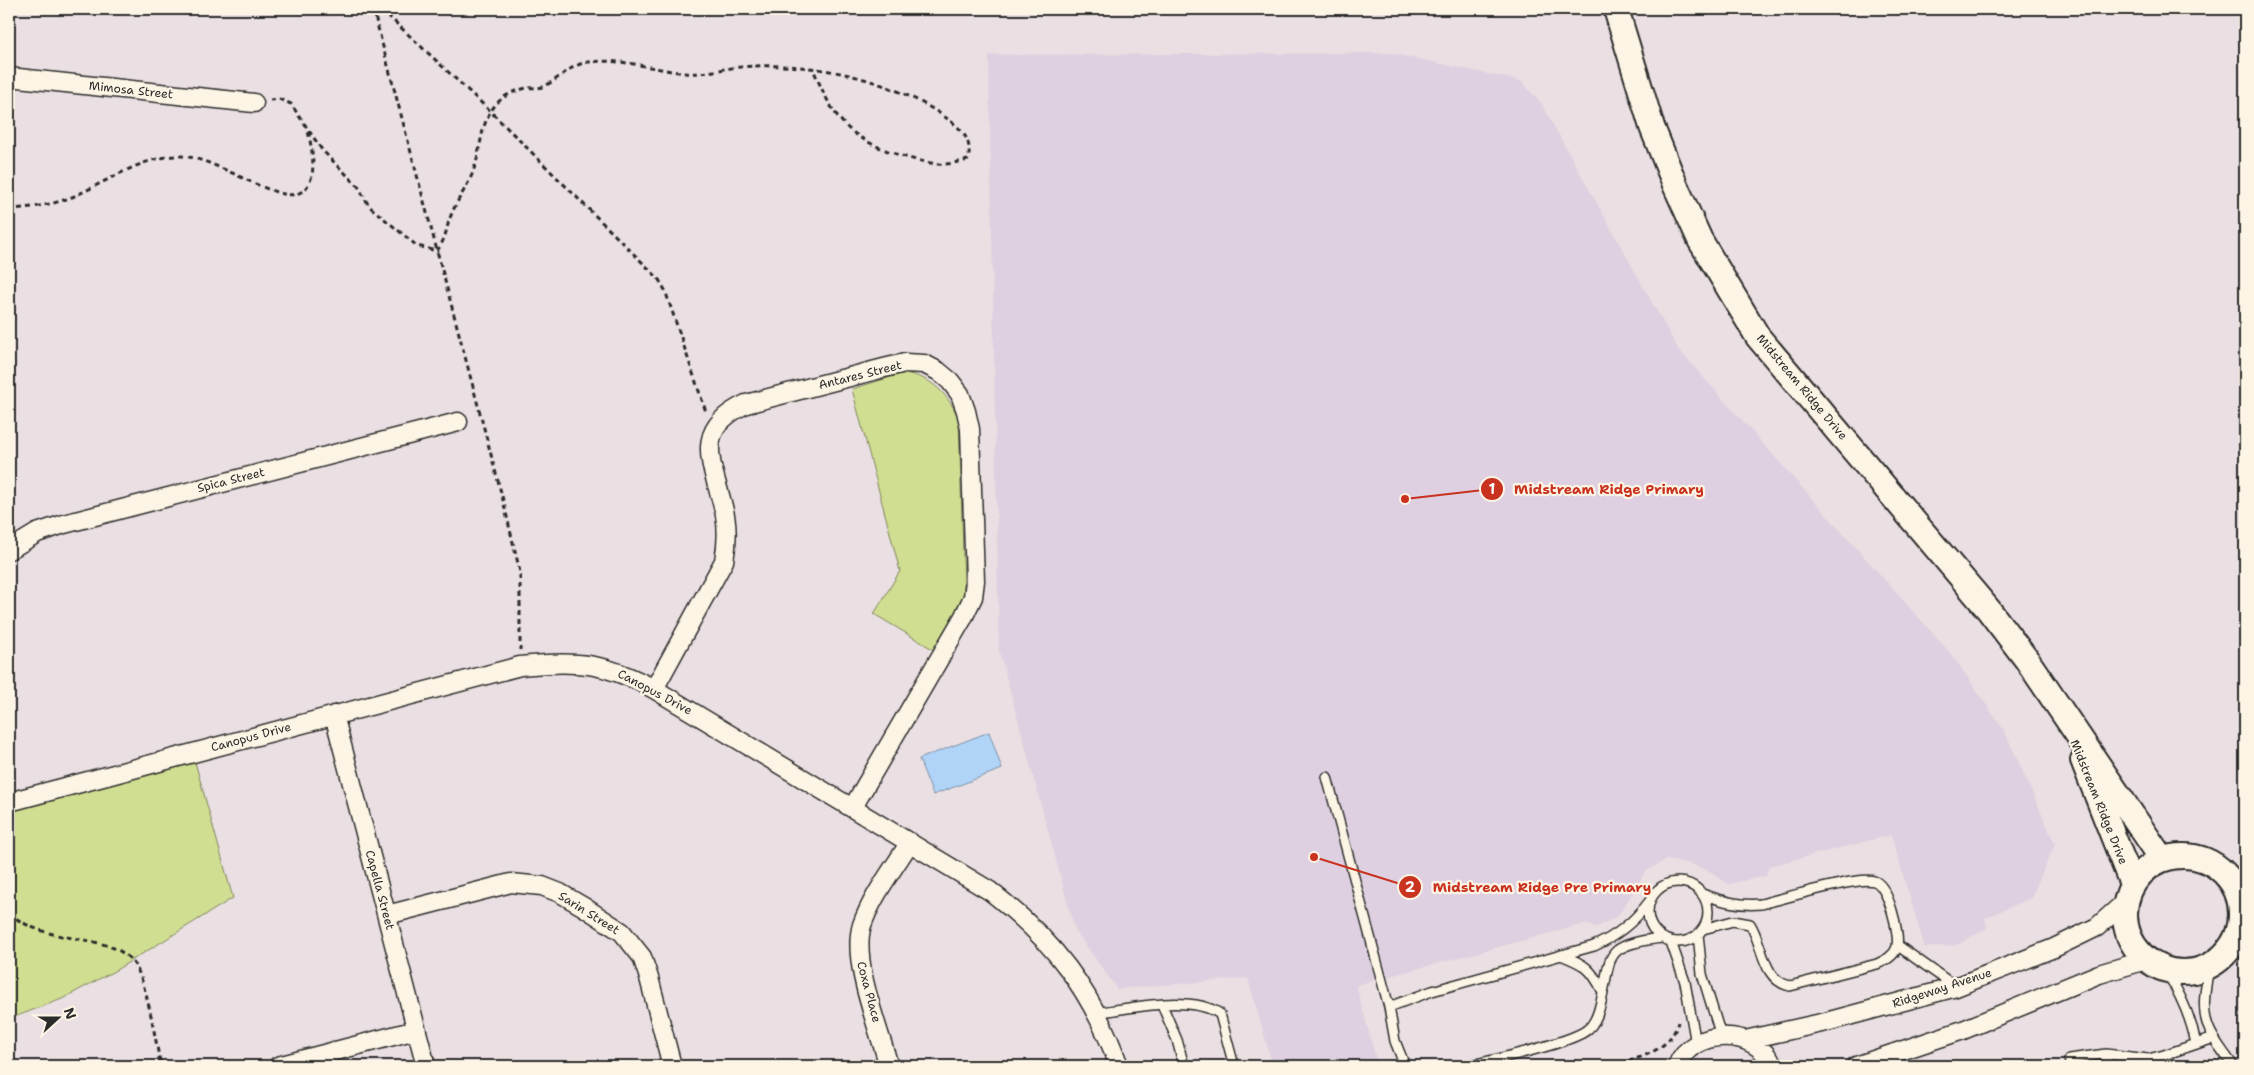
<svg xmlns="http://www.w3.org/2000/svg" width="2254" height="1075" viewBox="0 0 2254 1075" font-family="'Shantell Sans',sans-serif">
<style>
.built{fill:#ded0e0}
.green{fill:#d0de91;stroke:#7e845e}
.water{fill:#b0d4f8;stroke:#7b90a6}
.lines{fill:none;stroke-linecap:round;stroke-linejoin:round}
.lane-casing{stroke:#2b2b2b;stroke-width:12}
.street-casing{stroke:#2b2b2b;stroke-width:21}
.secondary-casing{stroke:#2b2b2b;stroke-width:28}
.path{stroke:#2b2b2b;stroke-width:3;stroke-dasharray:5 4;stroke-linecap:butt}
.lane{stroke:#fcf5e5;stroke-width:9}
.street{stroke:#fcf5e5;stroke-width:18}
.secondary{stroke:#fcf5e5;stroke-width:24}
.labels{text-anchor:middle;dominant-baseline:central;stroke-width:4.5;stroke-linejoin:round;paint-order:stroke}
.street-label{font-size:12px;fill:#2b2b2b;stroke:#fcf5e5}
.leader{fill:none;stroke:#c8321e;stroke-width:2}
.callout-dot{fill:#c8321e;stroke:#fcf5e5;stroke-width:2}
.mark-label{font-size:15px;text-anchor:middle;font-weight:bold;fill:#fff}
.callout-label{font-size:14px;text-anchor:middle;font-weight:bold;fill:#c8321e;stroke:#fcf5e5;stroke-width:4.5;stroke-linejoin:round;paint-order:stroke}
</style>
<rect width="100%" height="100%" fill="#eadfe2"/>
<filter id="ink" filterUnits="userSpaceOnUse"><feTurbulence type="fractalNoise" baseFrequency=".02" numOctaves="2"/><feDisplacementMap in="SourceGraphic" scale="10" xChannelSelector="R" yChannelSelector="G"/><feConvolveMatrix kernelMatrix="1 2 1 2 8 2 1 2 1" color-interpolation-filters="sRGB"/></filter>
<g filter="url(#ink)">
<!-- built -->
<path class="built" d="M1390,53L1521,81L1541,103L1678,349L1952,655L2005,732L2055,844L2031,898L1985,918L1987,928L1957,945L1925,948L1891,835L1769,866L1766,876L1728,884L1711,872L1691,864L1666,860L1646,871L1618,916L1597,927L1584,924L1356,985L1378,1066H1273L1248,978L1117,989L1075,930L999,650L989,55Z"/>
<!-- green -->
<path class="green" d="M904,373C932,377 948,394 959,419L964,590L962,606L934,650L874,614L900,571L852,389Z
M195,762L233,898L116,970L62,999L9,1019V812Z"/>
<!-- water -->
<path class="water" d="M989,732L1002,769L933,795L919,759Z"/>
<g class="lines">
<!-- lane casing -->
<g class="lane-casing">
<path id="lane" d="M1327,777L1389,1007
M1648 912a30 30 0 1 1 60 0a30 30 0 1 1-60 0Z
M1702,894C1722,901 1739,906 1761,904C1782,899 1858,876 1874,881C1888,884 1900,934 1897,947C1894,956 1886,960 1877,964L1790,986C1762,980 1763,944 1750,924L1733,921L1703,929
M1698,934L1702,974L1721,1036
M1671,942L1685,982L1696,1044
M1897,945L1956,987
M1561,955C1584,964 1591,968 1602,990
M2209,966C2206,985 2201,1008 2208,1026C2213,1041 2225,1053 2233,1066
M2166,971C2181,995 2191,1017 2196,1044
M1162,1005L1177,1040L1184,1066
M1096,1013C1130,1008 1191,994 1220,1014L1234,1066
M2106,1054L2108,1066
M1405,1066L1395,1041L1389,1007L1432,991L1594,946C1617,936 1634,922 1649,902
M1468,1066C1492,1060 1573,1043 1588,1029C1594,1024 1598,1014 1600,1006C1613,955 1600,946 1661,938
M2071,1066L2069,1059L2106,1054L2148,1059L2164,1055L2214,1038"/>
</g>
<!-- street casing -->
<g class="street-casing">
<path id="street" d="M9,77L254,103
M9,550L37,533L64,524L458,422
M654,689L724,561C727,545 728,531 725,515C715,467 688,431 746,404L884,368L905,363L924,364L938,371L950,381L960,394L966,411L970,429L975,581L973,597L963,618L853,807
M334,715L426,1066
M9,802L520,666C576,660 604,662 654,689L990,891C1053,940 1092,990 1119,1066
M387,915L511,883L542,886L560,893L584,907L622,932L642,957L649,978L672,1066
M1745,1040L1826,1022L1956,987L2054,948L2097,927L2125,902
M888,1063C878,1026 851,961 862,925C872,896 894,868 910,842
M278,1066L416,1030
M1677,1066C1692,1027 1757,1027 1773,1066
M1856,1066L1963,1030L2099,974L2146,960"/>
</g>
<!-- secondary casing -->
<g class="secondary-casing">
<path id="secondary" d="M1616,9L1652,127L1676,187L1700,240L1758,337L1988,609L2027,660L2162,859
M2083,760L2132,884
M2125 914a58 58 0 1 1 116 0a58 58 0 1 1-116 0Z"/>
</g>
<!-- path -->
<path class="path" d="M373,9L503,500L520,572V650
M381,9L489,110L658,278L665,290L706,412
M270,100L279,99L291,104L322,150L358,186L369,206L417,246L437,251C448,235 445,229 452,213C458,198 469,185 474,169C483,144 479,116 503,98C508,94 520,89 527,88C531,87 537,89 542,87C558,81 569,65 588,62C621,58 652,69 685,73C705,75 722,68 741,67C809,61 882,76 939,113C957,125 974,137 968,160C959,162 947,165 938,164C911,161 865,146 846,126C830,110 822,89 813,69
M9,209C30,208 52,205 72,197C105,183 138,159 174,156C210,152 277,205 299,193C320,183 312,150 308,131
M9,913C22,924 37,930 53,934C79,941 121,940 136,967C148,988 155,1040 161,1066
M1611,1066C1637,1059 1671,1051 1678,1022"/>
<!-- lane -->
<use href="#lane" class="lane"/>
<!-- street -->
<use href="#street" class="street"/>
<!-- secondary -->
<use href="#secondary" class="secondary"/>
</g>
</g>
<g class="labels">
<!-- street labels -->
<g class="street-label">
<text transform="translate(131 90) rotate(6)">Mimosa Street</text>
<text transform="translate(860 375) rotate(-14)">Antares Street</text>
<text transform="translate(1802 387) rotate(50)">Midstream Ridge Drive</text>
<text transform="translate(231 480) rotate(-14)">Spica Street</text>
<text transform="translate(655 692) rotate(28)">Canopus Drive</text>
<text transform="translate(251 737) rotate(-15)">Canopus Drive</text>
<text transform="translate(2099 802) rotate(68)">Midstream Ridge Drive</text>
<text transform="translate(380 890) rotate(75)">Capella Street</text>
<text transform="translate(589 913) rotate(32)">Sarin Street</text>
<text transform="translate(1942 988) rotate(-18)">Ridgeway Avenue</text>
<text transform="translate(869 992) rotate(75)">Coxa Place</text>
</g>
</g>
<!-- callouts -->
<path class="leader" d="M1405 499L1492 489M1314 857L1410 887"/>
<g class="callout-dot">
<circle cx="1405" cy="499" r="5"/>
<circle cx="1314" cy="857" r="5"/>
<circle cx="1492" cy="489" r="12"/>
<circle cx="1410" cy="887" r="12"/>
</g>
<g class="mark-label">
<text x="1492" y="494">1</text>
<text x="1410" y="892">2</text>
</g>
<g class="callout-label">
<text x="1609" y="494">Midstream Ridge Primary</text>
<text x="1542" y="892">Midstream Ridge Pre Primary</text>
</g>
<!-- margin -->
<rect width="2254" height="1075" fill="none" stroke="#fcf5e5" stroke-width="30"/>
<rect x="15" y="15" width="2224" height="1045" fill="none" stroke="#2b2b2b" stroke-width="2" filter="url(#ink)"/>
<!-- north arrow -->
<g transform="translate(58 1018) rotate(69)" stroke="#fcf5e5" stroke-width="4" paint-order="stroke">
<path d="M0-4L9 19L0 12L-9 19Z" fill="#2b2b2b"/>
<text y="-8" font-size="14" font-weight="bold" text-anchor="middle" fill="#2b2b2b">N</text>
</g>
</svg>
